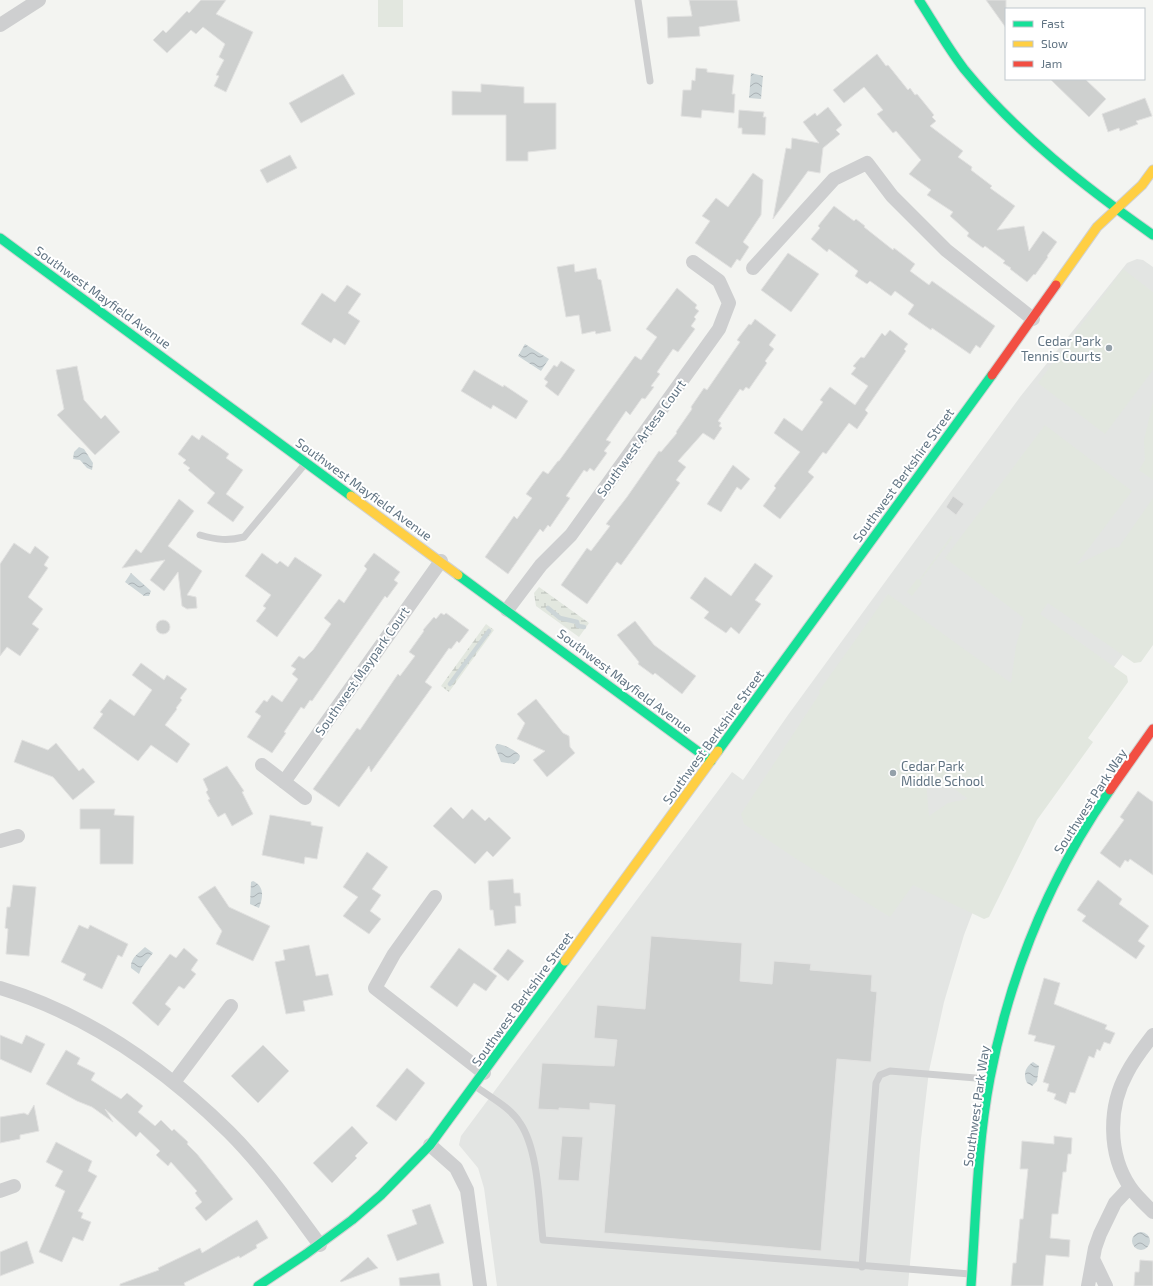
<svg xmlns="http://www.w3.org/2000/svg" width="1153" height="1286" viewBox="0 0 1153 1286" font-family="'Exo 2',sans-serif">
<style>
.built{fill:#e3e5e3}
.wetland{fill:url(#wetland-marsh)}
.pitch{fill:#e2e7df;fill-rule:evenodd}
.water{fill:url(#water-waves)}
.lines{fill:none;stroke-linecap:round;stroke-linejoin:round}
.stream{stroke:#ccd5d7;stroke-width:4.5}
.building{fill:#ced0cf;stroke:#e2e2e1}
.fast-casing{stroke:#d1d2d2;stroke-width:11}
.slow-casing{stroke:#d1d2d2;stroke-width:11}
.jam-casing{stroke:#d1d2d2;stroke-width:11}
.lane{stroke:#cecfd0;stroke-width:7}
.street{stroke:#cecfd0;stroke-width:14}
.fast{stroke:#16e098;stroke-width:9}
.slow{stroke:#ffcf43;stroke-width:9}
.jam{stroke:#f24e42;stroke-width:9}
.poi-dot{fill:#94a1aa;stroke:#fff;stroke-width:1.5}
.labels{text-anchor:middle;dominant-baseline:central;stroke-width:4;stroke-linejoin:round;paint-order:stroke}
.street-label{font-size:13px;fill:#617483;stroke:#fff}
.poi-label{font-size:13px;fill:#617483;stroke:#fff;text-anchor:end}
</style>
<defs>
<pattern id="wetland-marsh" width="20" height="14" patternUnits="userSpaceOnUse"><rect width="20" height="14" fill="#e2e7df"/><path d="M1 5h8M5 5V1M11 12h8M15 12V8" fill="none" stroke="#bbc0ba"/></pattern>
<pattern id="water-waves" width="16" height="10" patternUnits="userSpaceOnUse"><rect width="16" height="10" fill="#ccd5d7"/><path d="M0 5q4-4 8 0t8 0" fill="none" stroke="#a9b1b4"/></pattern>
</defs>
<rect width="100%" height="100%" fill="#f3f4f1"/>
<!-- built -->
<path class="built" d="M1137,259L1143,260L1153,267V614L1061,738L987,875L964,935L944,1002L929,1071L921,1139L908,1286H497L484,1188L478,1168L459,1145L461,1136L732,772L743,780L788,715L1020,397L1127,263Z"/>
<!-- wetland -->
<path class="wetland" d="M539,587L589,623L579,637L536,606L534,593Z
M486,624L494,630L449,692L441,686Z"/>
<!-- pitch -->
<path class="pitch" d="M378,0H403V27H378Z
M1123,269L1153,292V370L1105,434L1038,383Z
M1153,402V480L1139,470L1145,460L1144,440Z
M1045,425L1132,491L1076,565L1111,548L1119,547L1153,498V645L1141,662L1134,663L1048,603L1040,614L1127,676L1128,682L1088,738L1093,742L1037,820L989,917L984,919L913,885L890,917L798,860L744,824L741,814L820,693L819,691L888,594L1011,683L1016,646L1024,618L945,558ZM925,768L967,798V799L948,803L929,816Z
M951,536L953,537L920,581L922,583L912,596L907,592L917,579L919,580Z"/>
<!-- water -->
<path class="water" d="M751,73L763,76L761,99L749,98Z
M525,344L549,359L541,371L518,356Z
M79,447L84,449L93,463L92,470L87,468L80,460L73,459L74,452Z
M131,573L151,591L149,596H144L125,582Z
M497,744C503,744 517,751 520,756L519,760L514,764L501,762L495,747Z
M253,881C265,886 263,898 259,908L250,904L251,882Z
M145,947L153,953L142,967L139,974L131,968C130,958 139,953 145,947Z
M1033,1062L1039,1066L1037,1081L1032,1086L1027,1083C1023,1075 1025,1067 1033,1062Z
M1132 1241a9 9 0 1 1 18 0a9 9 0 1 1-18 0Z"/>
<g class="lines">
<!-- stream -->
<path class="stream" d="M548,608L560,618L577,622L578,626L584,627
M450,684L489,631"/>
</g>
<!-- building -->
<path class="building" d="M201,0H226L216,14L253,32L226,92L214,86L219,76L216,75L224,60L219,57L225,44L203,27L196,34L191,30L167,53L153,40L163,30L166,33L187,11L189,13Z
M689,0H737L740,21L699,27L700,36L668,38L667,17L692,16Z
M986,0H1006V28Z
M877,54L886,66L888,65L908,90L910,88L915,95L917,94L934,115L932,117L936,121L930,126L963,151L958,157L972,167L971,170L992,186L990,188L1015,206L997,230L1024,226L1029,251L1043,231L1057,242L1047,256L1048,257L1035,275L1034,274L1027,282L1010,269L1011,268L1003,263L1005,261L985,246L983,248L967,236L969,233L950,216L953,212L927,195L931,190L909,174L921,160L896,131L893,133L877,114L883,110L864,87L844,103L833,90Z
M696,68L707,69V72L734,75L732,94H735L734,113L702,110L701,118L681,116L683,90H691L692,80L695,81Z
M343,74L355,94L301,123L289,103Z
M1050,79H1085L1106,99L1089,117Z
M481,84L524,87V103H556V149L528,152V161H506V115H452V91L481,92Z
M1145,98L1152,116L1136,121L1138,124L1120,131L1119,128L1108,132L1102,114Z
M828,107L842,125L836,130L840,134L823,148L820,173L808,171L773,219L786,148L791,149L792,138L819,143L803,122L815,113L817,116Z
M739,110L764,112L763,117H766L765,135L742,134V128H738Z
M290,155L297,168L267,183L260,170Z
M753,173L763,180L761,215L743,242L749,247L740,261L737,259L731,268L695,243L710,221L702,216L716,198L728,207Z
M834,206L854,221L856,219L865,226L864,227L893,250L894,248L915,264L910,271L929,285L932,281L995,326L980,348L976,345L970,354L932,328L931,330L908,314L914,305L895,291L891,296L870,281L867,284L855,276L858,271L829,249L827,252L811,239L820,228L818,226Z
M788,253L819,274L791,312L761,290Z
M574,264L575,272L596,268L598,279L601,280L611,331L596,334L595,331L582,334L579,315L566,317L557,267Z
M347,285L361,294L348,313L360,321L345,345L334,338L331,343L301,324L322,293L335,302Z
M677,288L697,305L695,308L699,311L694,317L696,319L691,326L695,329L678,352L673,349L657,372L660,374L651,386L654,387L645,399L642,398L630,415L626,411L606,440L611,442L604,451L607,453L594,471L590,468L587,472L584,470L566,496L570,498L550,527L548,525L543,532L540,529L508,574L485,557L514,516L517,519L532,498L526,494L543,471L548,474L558,461H559L635,356L641,360L657,337L646,329Z
M755,319L776,335L769,345L774,349L765,361L767,363L749,389L746,387L743,391L740,389L718,421L721,423L719,426L722,428L714,440L703,433L678,461L686,467L676,480L680,483L621,565L617,562L587,604L561,585L587,548L591,551L610,526L606,524L627,497L659,451L661,452L677,433L676,432L692,409L691,407L704,388L707,390L740,342L737,340L749,324L751,325Z
M890,330L908,344L904,349L906,351L865,410L868,413L857,429L849,423L826,454L823,452L808,472L814,477L780,519L763,506L776,488L774,486L800,452L774,433L784,418L802,431L823,402L820,400L830,387L855,405L868,386L851,374L856,368L853,366L861,357L864,358L882,333L885,336Z
M561,361L575,370L558,396L545,386L548,382L544,379L554,365L557,367Z
M77,366L84,400L101,419L105,415L120,432L95,455L57,415L64,409L56,370Z
M474,370L503,387L504,385L528,401L516,419L493,405L491,409L461,391Z
M192,435L199,440L202,435L218,446L229,454L226,458L243,470L226,494L244,507L233,522L207,503L215,493L188,470L190,468L183,463L186,460L178,454Z
M733,465L750,479L741,490L737,487L721,512L707,504Z
M953,496L964,504L956,515L946,507Z
M179,499L194,511L168,546L202,571L187,595L196,597L197,608L187,609L182,606L178,572L164,591L150,580L165,560L122,568L136,549L141,553Z
M14,543L30,554L35,546L49,557L44,565L48,568L28,597L43,609L32,624L39,629L20,656L7,647L0,656V564Z
M262,553L277,564L280,561L288,567L295,557L322,575L277,637L256,621L266,608L263,606L271,595L245,576Z
M374,553L400,572L394,580L398,583L387,598L385,596L312,701L310,700L304,709L301,707L284,732L286,733L272,753L247,737L261,716L255,712L264,700L267,702L272,695L282,702L298,679L292,674L296,669L291,666L299,656L304,659L313,650L331,624L324,618L339,599L344,603L367,569L364,566Z
M755,563L773,576L755,600L761,604L739,634L731,627L726,633L704,618L709,612L690,598L705,577L731,596Z
M441,613L444,615L446,613L469,630L459,643L457,641L451,649L449,648L425,682L432,687L371,772L369,766L339,807L313,789L357,728L360,730L398,674L400,676L415,656L409,652L424,631L423,630L434,617L436,619Z
M156 627a7 7 0 1 1 14 0a7 7 0 1 1-14 0Z
M635,621L654,645L696,676L682,694L655,673L653,675L638,664L639,662L617,635Z
M141,663L164,680L167,675L187,689L180,698L182,700L176,708L177,709L165,725L190,744L177,763L151,745L138,761L93,728L103,714L100,712L110,699L134,716L152,690L132,675Z
M536,699L563,733L569,736L570,747L575,753L547,777L533,760L545,751L517,739L525,723L517,714Z
M22,740L48,750L56,743L79,771L83,768L95,782L73,800L53,777L14,762Z
M227,766L244,791L242,792L253,814L232,826L225,813L218,817L208,800L210,799L206,792L208,790L203,779Z
M1138,791L1153,802V875L1130,859L1128,862L1125,860L1120,868L1100,853L1124,820L1120,817Z
M451,807L463,819L472,809L485,821L489,817L511,838L493,857L487,851L475,864L433,826Z
M80,809H115L114,815L134,816L133,864H100V829H80Z
M270,815L311,822V825L323,827L317,859L305,857L304,864L262,855Z
M367,852L388,867L372,889L381,895L370,911L381,919L369,934L343,916L358,897L343,887Z
M513,879L514,893H520L521,906H515L516,923L495,926L493,910H490L488,881Z
M1098,880L1122,899L1119,904L1149,926L1138,941L1145,946L1136,959L1082,921L1086,916L1077,910Z
M13,885L36,887L29,956L6,954L8,929L5,928L7,907H10Z
M215,886L229,907L270,926L253,961L216,944L222,931L198,897Z
M79,925L88,929L90,925L128,944L122,957L118,955L102,989L83,980L86,974L61,962Z
M651,936L742,943L740,981L772,984L774,961L811,964L810,970L872,975L871,991L877,992L871,1062L837,1059L821,1251L604,1233L615,1105L590,1103V1110L559,1108V1110L538,1109L542,1063L614,1066L617,1040L594,1038L597,1005L645,1009Z
M309,945L316,976L328,974L333,995L303,1001L305,1011L286,1014L275,962L285,960L283,950Z
M184,948L198,960L191,970L196,974L184,989L179,986L165,1004L171,1009L158,1026L132,1003L170,954L176,958Z
M459,948L497,976L486,991L474,983L457,1007L430,987Z
M508,949L524,961L508,981L493,969Z
M1044,978L1060,983L1054,1004L1107,1025L1105,1029L1115,1033L1110,1044L1104,1042L1100,1051L1097,1049L1094,1058L1089,1056L1075,1093L1070,1092L1066,1104L1054,1099L1056,1094L1047,1091L1049,1084L1043,1082L1055,1046L1034,1041L1036,1036L1028,1034Z
M0,1035L22,1044L26,1035L45,1044L31,1073L0,1059Z
M263,1045L289,1071L258,1103L231,1076Z
M66,1050L80,1058L77,1064L95,1073L91,1080L121,1099L127,1093L143,1106L138,1112L155,1126L161,1120L172,1131L174,1129L188,1142L187,1144L197,1154L233,1199L206,1221L195,1208L202,1202L195,1193L197,1191L171,1162L168,1166L156,1155L160,1151L140,1132L136,1137L105,1109L113,1122L92,1107L77,1101L46,1084Z
M407,1068L425,1083L396,1121L376,1106Z
M34,1105L39,1131L20,1135V1139L0,1143V1117L24,1113L28,1115Z
M352,1126L368,1143L355,1156L357,1158L332,1183L313,1163Z
M562,1136L583,1137L579,1181L558,1180Z
M1054,1136L1072,1138L1071,1154H1068L1066,1172H1063L1058,1214H1052L1050,1238L1070,1240L1069,1257L1046,1255L1043,1286H1011L1013,1263H1016L1020,1219H1023L1028,1169H1020L1022,1141L1054,1144Z
M56,1142L92,1161L88,1171L97,1176L78,1211L83,1213L81,1218L91,1222L83,1241L73,1237L62,1262L39,1252L65,1191L55,1186L63,1171L46,1162Z
M430,1204L444,1243L397,1261L387,1235L417,1224L412,1210Z
M257,1220L268,1238L256,1245L257,1248L240,1258L239,1256L184,1283L185,1286H120V1284L159,1270L158,1268L200,1248L202,1253Z
M27,1241L34,1263L0,1276V1252Z
M368,1257L378,1268L341,1282L340,1281Z
M1140,1260L1153,1261V1286H1134L1135,1272H1139Z
M439,1273L441,1286H400L399,1278Z"/>
<g class="lines">
<!-- fast casing -->
<g class="fast-casing">
<path id="fast" d="M919,0C934,23 947,47 964,69C1017,134 1085,187 1153,235
M0,238L351,496
M458,575L711,761
M718,751L992,375
M258,1286L306,1254L352,1220L381,1195L430,1145L565,961
M971,1286C976,1217 977,1146 990,1078C1010,974 1050,876 1110,790"/>
</g>
<!-- slow casing -->
<g class="slow-casing">
<path id="slow" d="M1056,285L1097,227L1142,185L1153,170
M351,496L458,575
M565,961L718,751"/>
</g>
<!-- jam casing -->
<g class="jam-casing">
<path id="jam" d="M992,375L1056,285
M1110,790L1153,729"/>
</g>
<!-- lane -->
<path class="lane" d="M638,0L650,81
M200,535C217,540 228,541 244,537L305,464
M475,1086C490,1097 510,1107 520,1123C539,1151 539,1207 543,1240L970,1274
M862,1267L876,1083L880,1075L890,1071L988,1079"/>
<!-- street -->
<path class="street" d="M0,25L39,0
M753,268L834,179L867,163L892,196L946,250L1033,319
M507,610L541,565L571,535L719,329L729,303L719,281L693,262
M262,765L305,798
M284,782L441,561
M0,841L18,836
M435,897L394,954L375,988L484,1073
M0,988C87,1014 165,1069 229,1132C263,1166 291,1206 320,1245
M1153,1035C1144,1047 1134,1059 1127,1073C1108,1107 1108,1154 1130,1187C1136,1196 1145,1204 1153,1212
M174,1082L231,1006
M430,1145L456,1168L467,1190L480,1286
M0,1191L14,1186
M1094,1261L1106,1286
M1088,1286L1095,1248L1100,1234L1115,1203L1130,1187"/>
<!-- fast -->
<use href="#fast" class="fast"/>
<!-- slow -->
<use href="#slow" class="slow"/>
<!-- jam -->
<use href="#jam" class="jam"/>
</g>
<!-- markers -->
<g class="poi-dot">
<circle cx="1109" cy="348" r="4"/>
<circle cx="893" cy="773" r="4"/>
</g>
<g class="labels">
<!-- street labels -->
<g class="street-label">
<text transform="translate(103 297) rotate(36)">Southwest Mayfield Avenue</text>
<text transform="translate(641 438) rotate(-54)">Southwest Artesa Court</text>
<text transform="translate(903 475) rotate(-54)">Southwest Berkshire Street</text>
<text transform="translate(364 489) rotate(36)">Southwest Mayfield Avenue</text>
<text transform="translate(362 671) rotate(-55)">Southwest Maypark Court</text>
<text transform="translate(625 681) rotate(37)">Southwest Mayfield Avenue</text>
<text transform="translate(713 737) rotate(-54)">Southwest Berkshire Street</text>
<text transform="translate(1090 801) rotate(-57)">Southwest Park Way</text>
<text transform="translate(522 999) rotate(-54)">Southwest Berkshire Street</text>
<text transform="translate(976 1106) rotate(-82)">Southwest Park Way</text>
</g>
<!-- poi labels -->
<g class="poi-label">
<text x="1101" y="341">Cedar Park<tspan x="1101" dy="15">Tennis Courts</tspan></text>
<text x="901" y="766" text-anchor="start">Cedar Park<tspan x="901" dy="15">Middle School</tspan></text>
</g>
</g>
<!-- legend -->
<rect x="1005" y="8" width="140" height="72" fill="#ffffff" stroke="#c0c7cd"/>
<rect x="1013" y="21" width="20" height="6" fill="#16e098" stroke="#c0c7cd"/>
<text x="1041" y="28" font-size="12" fill="#617483">Fast</text>
<rect x="1013" y="41" width="20" height="6" fill="#ffcf43" stroke="#c0c7cd"/>
<text x="1041" y="48" font-size="12" fill="#617483">Slow</text>
<rect x="1013" y="61" width="20" height="6" fill="#f24e42" stroke="#c0c7cd"/>
<text x="1041" y="68" font-size="12" fill="#617483">Jam</text>
</svg>
